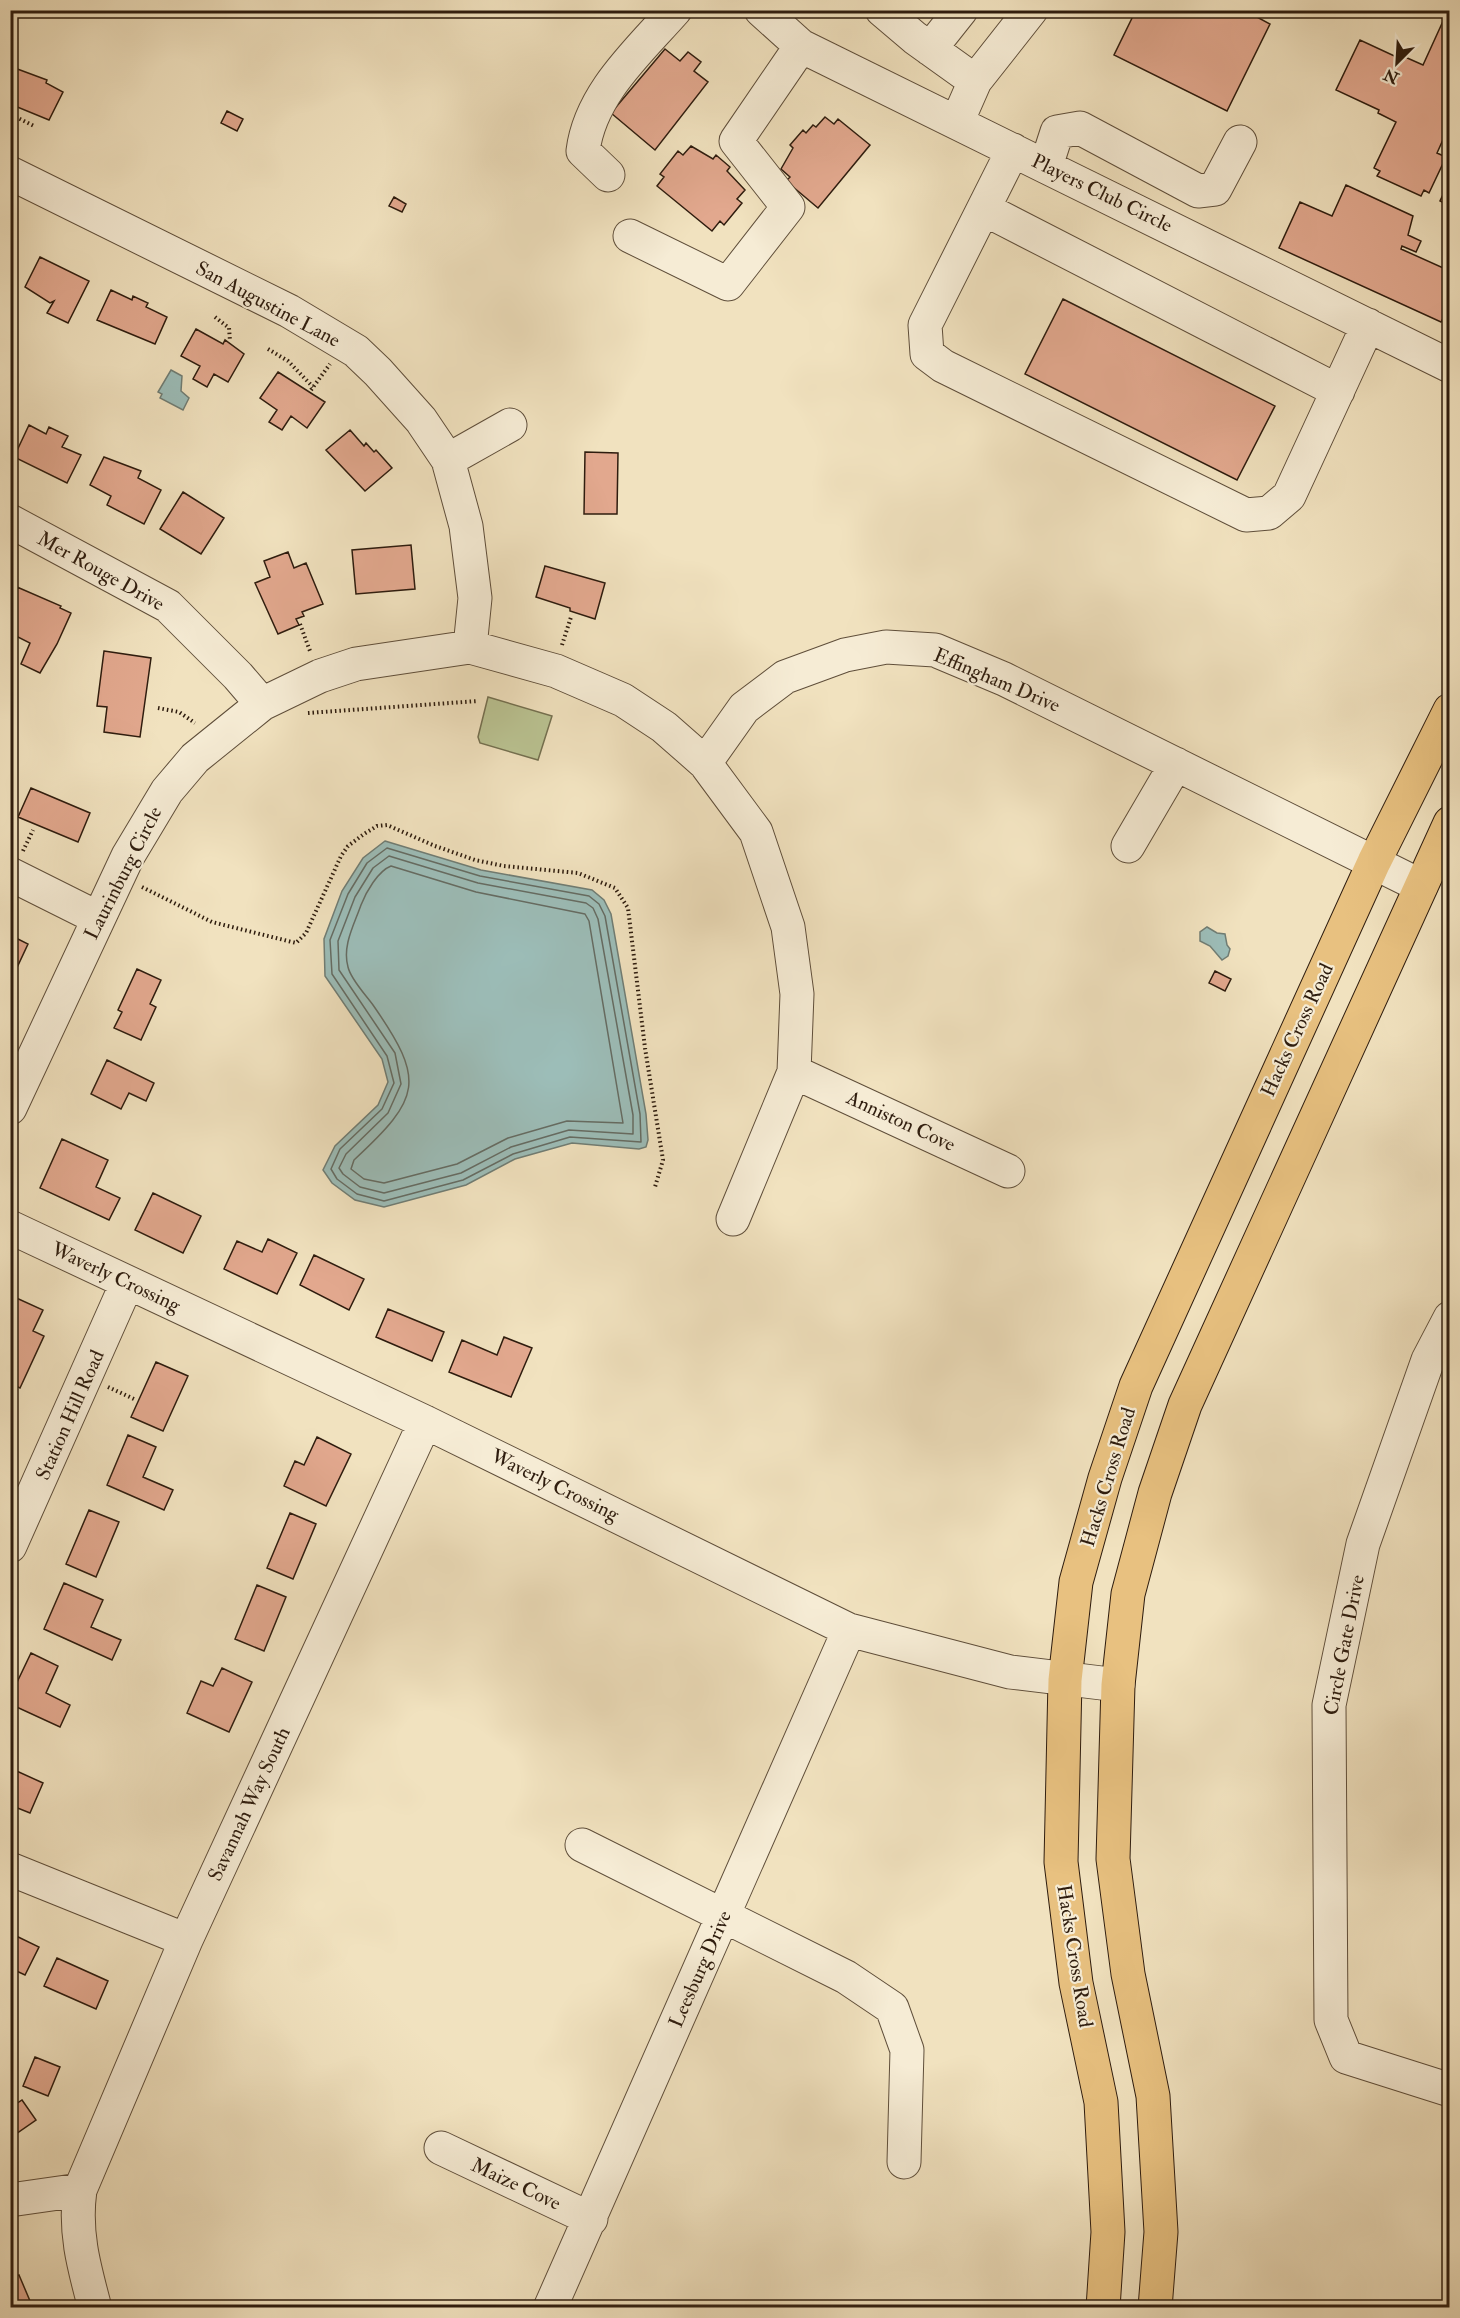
<svg xmlns="http://www.w3.org/2000/svg" width="1460" height="2318" viewBox="0 0 1460 2318" font-family="'IM FELL Double Pica',serif">
<style>
.green{fill:#bac392;stroke:#747050;stroke-width:1.5}
.water{fill:#9cbdb8;stroke:#707d74;stroke-width:1.5}
.lines{fill:none;stroke-linecap:round;stroke-linejoin:round}
.shore{stroke:#656c63;stroke-width:1.5}
.building{fill:#e2a88e;stroke:#2e1c0e;stroke-width:1.5}
.minor-casing{stroke:#5f4e3a;stroke-width:35}
.major-casing{stroke:#2e1c0e;stroke-width:35}
.path{stroke:#2e1c0e;stroke-width:4;stroke-dasharray:1.5 3;stroke-linecap:butt}
.minor{stroke:#f6ecd5;stroke-width:33}
.major{stroke:#e8c180;stroke-width:33}
.labels{text-anchor:middle;dominant-baseline:central;stroke-width:4.5;stroke-linejoin:round;paint-order:stroke}
.street-label{font-size:20px;fill:#2e1c0e;stroke:#f6ecd5}
</style>
<rect width="100%" height="100%" fill="#f1e2bf"/>
<filter id="stains"><feTurbulence type="fractalNoise" baseFrequency=".00333" numOctaves="4"/><feColorMatrix values="0 0 0 0 .2 0 0 0 0 .09 0 0 0 0 .02 0 0 0 .5 -.17"/></filter>
<radialGradient id="worn" r=".72"><stop offset=".6" stop-color="#630" stop-opacity="0"/><stop offset="1" stop-color="#630" stop-opacity=".3"/></radialGradient>
<!-- green -->
<path class="green" d="M488,697L552,716L538,760L480,743L478,737Z"/>
<!-- water -->
<path class="water" d="M171,370L182,376L181,391L189,398L183,410L160,398L162,394L158,392Z
M385,841L481,870L592,890L604,900L611,914L646,1114L648,1140L646,1147L639,1149L572,1143L515,1159L466,1185L384,1207L355,1200L332,1183L323,1170L335,1146L378,1105L388,1082L382,1059L325,976L324,939L342,891L363,858Z
M1207,927L1217,933L1225,934L1227,945L1230,949L1228,956L1222,960L1210,946L1200,941V932Z"/>
<g class="lines">
<!-- shore -->
<path class="shore" d="M387,848L480,876L589,896L599,904L605,916L640,1114L641,1142L570,1137L513,1154L463,1180L384,1201L357,1194L337,1179L331,1169L340,1149L382,1109L394,1083L387,1056L332,974L330,940L348,894L367,863Z
M389,856L478,883L586,903L593,908L598,919L633,1115V1134L569,1130L511,1147L461,1173L384,1193L360,1187L343,1174L339,1168L346,1154L388,1113L401,1084L395,1053L339,970L338,941L355,897L373,868Z
M391,866L476,892L585,914L589,921L623,1123L567,1121L508,1138L457,1164L384,1183L364,1179L351,1169L354,1160C421,1098 426,1081 373,1005C366,995 351,980 348,967C342,946 354,925 361,905C366,892 378,871 391,866Z"/>
</g>
<!-- building -->
<path class="building" d="M1136,10H1244L1270,24L1227,111L1114,55Z
M1444,19L1450,22V134L1446,133L1437,153L1446,157L1429,193L1424,190L1421,196L1377,176L1380,171L1374,168L1396,122L1378,113L1379,110L1336,90L1360,40L1403,60L1405,57L1423,65Z
M665,49L680,61L688,52L701,62L694,71L708,82L655,150L611,113Z
M12,67L47,80L46,83L63,92L49,120L10,104Z
M227,111L243,119L237,131L221,123Z
M825,117L834,124L838,119L870,145L818,208L786,181L790,177L781,169L793,148L790,145L803,130L806,133L813,125L816,127Z
M691,146L713,159L716,155L730,167L727,171L745,190L737,199L742,203L724,225L720,221L712,231L657,186L664,177L660,174L678,151L683,155Z
M1450,180V206L1440,201Z
M1346,185L1413,216L1408,235L1421,241L1416,252L1402,246L1401,249L1450,271V306L1441,322L1279,248L1300,202L1332,216Z
M394,197L406,204L402,212L389,206Z
M40,257L89,281L68,323L47,313L54,301L50,303L25,287Z
M111,290L132,300L133,296L148,303L146,307L167,317L155,344L97,320Z
M1063,299L1275,406L1237,480L1025,374Z
M196,329L223,344L225,340L244,354L228,382L214,374L207,387L193,379L200,366L181,356Z
M278,372L325,402L307,428L291,416L282,430L269,422L277,410L260,398Z
M29,425L46,434L49,427L68,436L62,447L81,455L67,483L14,457Z
M350,430L364,446L366,443L374,452L376,450L392,468L365,491L326,450Z
M585,452L618,453L617,514H584Z
M104,457L141,471L138,478L161,490L144,524L107,505L111,496L90,485Z
M183,492L224,518L201,554L160,529Z
M411,545L415,589L356,594L352,550Z
M288,552L294,568L306,563L323,604L302,612L304,616L296,619L299,625L278,634L255,583L270,577L264,561Z
M545,566L605,583L595,619L570,611V608L536,597Z
M17,587L61,606L60,608L71,613L57,644L40,673L21,664L30,643L10,633V601Z
M104,651L151,658L140,737L104,732L107,707L97,706Z
M31,788L90,813L78,842L18,817Z
M10,935L28,944L13,976L10,975Z
M137,969L161,980L150,1004L156,1007L141,1040L114,1028L122,1012L118,1010Z
M1215,971L1231,979L1225,991L1209,983Z
M107,1060L154,1083L146,1101L129,1093L121,1109L91,1094Z
M62,1139L108,1160L96,1187L120,1198L109,1220L40,1188Z
M153,1193L201,1216L183,1253L135,1230Z
M268,1239L297,1253L277,1294L224,1269L237,1241L262,1252Z
M314,1255L364,1279L349,1310L300,1285Z
M12,1296L43,1310L33,1331L44,1336L20,1388L10,1383Z
M388,1309L444,1332L432,1361L376,1337Z
M504,1337L532,1348L511,1397L449,1372L462,1340L497,1355Z
M156,1362L188,1376L163,1431L131,1417Z
M128,1435L156,1447L143,1477L173,1490L164,1510L107,1485Z
M317,1437L351,1454L326,1506L284,1486L295,1461L304,1465Z
M89,1510L119,1522L96,1577L66,1564Z
M290,1513L316,1524L293,1579L267,1568Z
M64,1583L103,1600L91,1627L121,1640L112,1660L44,1629Z
M257,1585L286,1597L264,1651L235,1639Z
M31,1653L58,1666L46,1693L70,1705L60,1727L10,1704V1697Z
M222,1668L252,1682L229,1732L187,1713L201,1681L213,1686Z
M10,1768L43,1783L30,1813L10,1805Z
M10,1933L39,1947L25,1975L10,1968Z
M57,1958L108,1981L96,2009L44,1986Z
M35,2057L60,2067L48,2096L23,2086Z
M22,2100L36,2120L10,2138V2108Z
M19,2275L33,2308H10V2278Z"/>
<g class="lines">
<!-- minor casing -->
<g class="minor-casing">
<path id="minor" d="M761,10L801,46L1450,366
M882,10L915,38L975,81L957,122
M930,49L961,10
M975,81L1031,10
M1013,150L925,325L927,354L943,366L1246,515L1269,513L1289,496L1368,325
M1046,166L1057,132L1080,128L1198,191L1215,189L1240,142
M10,173L289,311L356,351L378,372L421,420L448,460L466,526L475,598L470,647
M608,175L583,151C590,94 638,52 675,10
M984,209L1338,391
M630,236L728,284L788,207L736,141L801,46
M448,460L510,425
M10,521L168,606L238,676L262,704
M705,763L744,708L785,677L845,655L886,647L935,650L1004,679L1421,886
M1128,846L1176,764
M10,874L98,918
M794,1072L1008,1171
M10,1108L128,856L167,791L195,758L262,704L320,676L356,664L470,647L556,671L623,700L664,727L705,763L756,832L788,927L797,994L794,1072L733,1219
M10,1227L425,1422L849,1630L1010,1672L1118,1685
M1450,1318L1428,1360L1363,1544L1329,1705L1331,2020L1346,2057L1450,2090
M10,1546L127,1283
M582,1845L846,1977L892,2008L907,2050L904,2162
M10,1869L186,1940
M441,2148L591,2219
M10,2200L80,2190
M95,2308C84,2267 74,2232 80,2190L186,1940L425,1422
M550,2308L849,1630"/>
</g>
<!-- major casing -->
<g class="major-casing">
<path id="major" d="M1103,2308L1108,2232L1101,2102L1076,1983L1061,1862L1065,1680L1076,1582L1105,1478L1136,1386L1374,862L1450,710
M1155,2308L1161,2232L1153,2096L1128,1974L1113,1859L1118,1685L1128,1594L1155,1493L1185,1405L1450,823"/>
</g>
<!-- path -->
<path class="path" d="M12,109L14,116L34,126
M215,317L229,328L230,341
M268,349L288,361L313,387
M311,390L330,364
M300,624L310,651
M562,645L571,617
M158,708L179,712L195,723
M308,713L478,701
M23,851L33,830
M142,887L212,922L296,943L306,933L341,856L348,846L364,834L377,826L387,825L435,846L475,860L504,866L578,873L615,888L628,908L645,1048L663,1160L655,1187
M108,1387L134,1399"/>
<!-- minor -->
<use href="#minor" class="minor"/>
<!-- major -->
<use href="#major" class="major"/>
</g>
<g class="labels">
<!-- street labels -->
<g class="street-label">
<text transform="translate(1102 193) rotate(26)">Players Club Circle</text>
<text transform="translate(268 304) rotate(28)">San Augustine Lane</text>
<text transform="translate(101 571) rotate(29)">Mer Rouge Drive</text>
<text transform="translate(997 680) rotate(23)">Effingham Drive</text>
<text transform="translate(123 873) rotate(-63)">Laurinburg Circle</text>
<text transform="translate(1297 1030) rotate(-65)">Hacks Cross Road</text>
<text transform="translate(901 1121) rotate(25)">Anniston Cove</text>
<text transform="translate(116 1277) rotate(25)">Waverly Crossing</text>
<text transform="translate(70 1415) rotate(-66)">Station Hill Road</text>
<text transform="translate(1108 1477) rotate(-73)">Hacks Cross Road</text>
<text transform="translate(555 1485) rotate(26)">Waverly Crossing</text>
<text transform="translate(1344 1645) rotate(-79)">Circle Gate Drive</text>
<text transform="translate(249 1804) rotate(-65)">Savannah Way South</text>
<text transform="translate(1075 1956) rotate(81)">Hacks Cross Road</text>
<text transform="translate(700 1969) rotate(-66)">Leesburg Drive</text>
<text transform="translate(516 2184) rotate(25)">Maize Cove</text>
</g>
</g>
<!-- margin -->
<rect width="1460" height="2318" fill="none" stroke="#f1e2bf" stroke-width="36"/>
<rect x="12" y="12" width="1436" height="2294" fill="none" stroke="#2e1c0e" stroke-width="3"/>
<rect x="18" y="18" width="1424" height="2282" fill="none" stroke="#2e1c0e" stroke-width="1.5"/>
<!-- north arrow -->
<g transform="translate(1397 63) rotate(204)" stroke="#f6ecd5" stroke-width="4.5" paint-order="stroke">
<path d="M0-4.5L10 22L0 15L-10 22Z" fill="#2e1c0e"/>
<text y="-9" font-size="16" font-weight="bold" text-anchor="middle" fill="#2e1c0e">N</text>
</g>
<rect width="100%" height="100%" filter="url(#stains)"/>
<rect width="100%" height="100%" fill="url(#worn)"/>
</svg>
